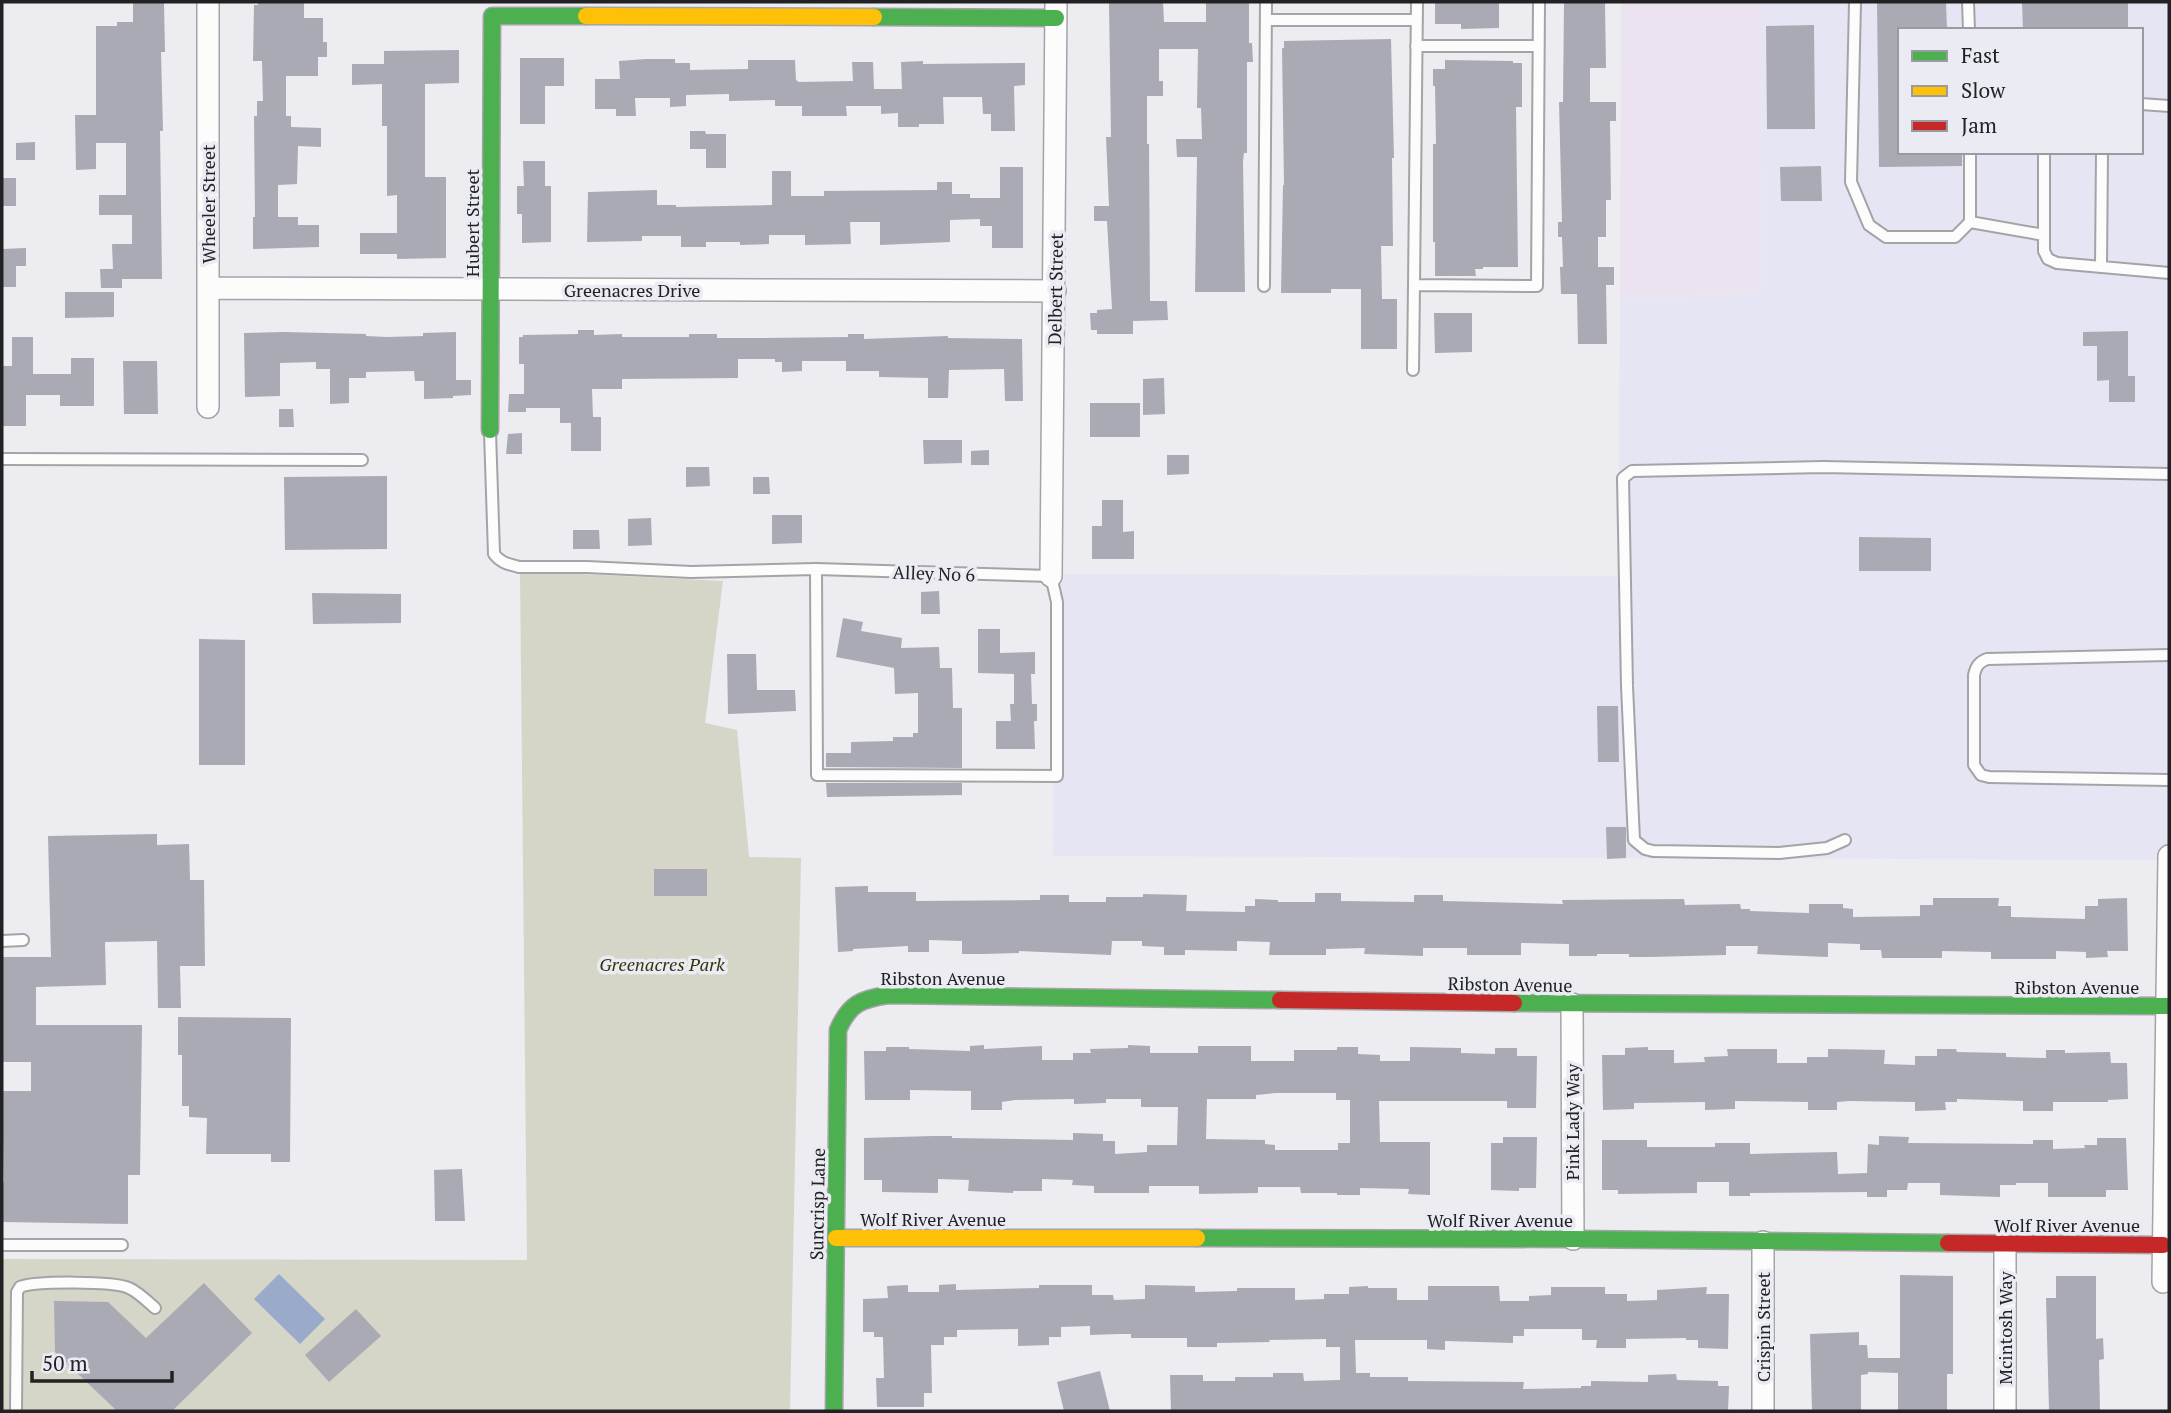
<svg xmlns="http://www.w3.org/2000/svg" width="2171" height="1413" viewBox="0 0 2171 1413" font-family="'PT Serif',serif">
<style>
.commercial{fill:#ebe3f0}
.industrial{fill:#e6e5f3;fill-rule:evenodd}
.green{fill:#d5d6c7}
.water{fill:#9aaaca}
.building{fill:#a9aab4;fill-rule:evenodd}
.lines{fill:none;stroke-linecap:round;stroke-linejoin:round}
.lane-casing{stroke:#a4a4a7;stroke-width:14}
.street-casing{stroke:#a4a4a7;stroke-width:24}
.fast-casing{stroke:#a4a4a7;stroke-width:19}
.slow-casing{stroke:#a4a4a7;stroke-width:19}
.jam-casing{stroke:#a4a4a7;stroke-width:19}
.lane{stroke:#fcfcfd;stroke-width:10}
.street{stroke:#fcfcfd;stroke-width:21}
.fast{stroke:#4caf50;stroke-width:16}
.slow{stroke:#ffc107;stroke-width:16}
.jam{stroke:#c62828;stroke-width:16}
.labels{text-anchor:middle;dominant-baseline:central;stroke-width:7;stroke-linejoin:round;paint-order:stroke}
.street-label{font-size:18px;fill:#222225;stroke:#eaebf3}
.park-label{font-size:18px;font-style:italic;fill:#333409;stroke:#eaebf3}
</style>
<rect width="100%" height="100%" fill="#ececf1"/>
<!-- commercial -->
<path class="commercial" d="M1621,2H1762L1760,294L1620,298Z"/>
<!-- industrial -->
<path class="industrial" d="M1762,2H2169V860L1053,856L1054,574L1618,576L1620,298L1760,294ZM1900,30H2141V152H1900Z"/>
<!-- green -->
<path class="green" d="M520,571L723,581L705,723L737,730L749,857L801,858L790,1411H2V1259L527,1260Z"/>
<!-- water -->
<path class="water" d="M279,1274L325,1319L300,1344L254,1299Z"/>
<!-- building -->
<path class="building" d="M258,2H304V18H323V42H327V57H318V76H286V116H291V127L321,128V147L298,146L297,184L278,185V217H298V225H319V247L253,249V217H255L254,116H257V101H263L262,61H253L254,5H258Z
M1109,2H1163L1164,22H1206V2H1249V43H1252L1253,62H1247V153H1244L1243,161L1245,292H1195L1197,157H1177L1176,139H1202L1201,108H1197L1198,49H1159V81H1163V96H1147V144H1149L1150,301H1167L1168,320L1133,321V334H1097V330H1091L1090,313H1097V310L1112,309L1107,221H1094V206H1109L1106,137H1111Z
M1435,2H1499V28L1461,29V24H1435Z
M1564,2H1605L1606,68H1590V102H1616V121H1610L1611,200H1606V237H1598V267H1614V285H1606L1607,344H1578L1577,294H1561L1560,267H1563L1562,237H1558V222H1562L1559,102H1563Z
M1877,2H1946L1947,30H1900V152H1962V166L1879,167Z
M2022,2H2128V30H2023Z
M133,3H164L165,52H161L163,131H160L162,279H122V288H101L100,269H113L112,244H132V215H99V195H126V143H96V169L76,170L75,115H96V26H117V22H133Z
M1814,25L1815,129H1767L1766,26Z
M1391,39L1394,158H1392L1393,246H1381L1382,299H1397V349H1361V289H1331V293H1281L1283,185H1284L1282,48H1284V41Z
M459,50V83L425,84V177H446V258L397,259V254H360V233H397V195L387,196V126H382V84L352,85V64H384V51Z
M520,58H564V86H545V124H520Z
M646,59H675V63H690V70L748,69V60H795L796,80L799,82L853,81L852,62H873L874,89H902L901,62L923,61V64L1025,63V85L1014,86L1015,131H991V114H983L982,97H943L944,124H919V127H898V113L881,114V106H846L847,116H802V106H775V100L729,101V94L686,95V106L670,107V98H635L636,116H616V109H595V79H620L619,61Z
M1445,60L1513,61V63H1522V107H1516L1518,267H1483V269H1475L1476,276H1435V242H1433V144H1436L1435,86H1433V69H1445Z
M690,131H705L706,134H726V168H706V149H690Z
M35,142V160H16V143Z
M523,161H545V186H551V242L522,243V214H517V186H524Z
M1821,166L1822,201H1781L1780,167Z
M1000,167H1023V248H992V226H980V219L950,220V242L880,245V222H850L851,244L805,245V235H769V244L740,245V242H706V247H681V236H642V241L587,242L588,192L657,190V205H676V207L772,205V171H791V196H824V191L937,190V182H952V194H970V198H1000Z
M2,178H16V206H2Z
M26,248V266H16V287H2V249Z
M65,292H114V317L65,318Z
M1434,313H1472V352L1435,353Z
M578,330H594V335L622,334V337H689V334H717V338H764L848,337V334H864V339L948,336V338L1022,339L1023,401H1005L1004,369L949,370L948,398H928V378L879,377V371H846V361H802V371L782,372V362H775V359H738V378L622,379V389H592L593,417H601V451H571V423H560V408H526V412H508L509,394H524V364H519V337H523V335L578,334Z
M2128,331V376H2135V402H2109V380L2097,381V346H2083V332Z
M284,332L366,334V336L387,337L423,336V333L456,332V380H471V395L453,396V398L424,399V381H415L414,371L366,372V378H349V403L330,404V369H316V362L280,363V396L245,397L244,333Z
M12,337H33V374H71V358H94V406H60V395H26V426H2V366H12Z
M123,361H157L158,414H124Z
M1164,378L1165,414L1143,415V379Z
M1090,403H1140V437H1090Z
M279,409H293L294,427H279Z
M522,433V454H506L508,434Z
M923,440H962V463L924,464Z
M989,450V465H971V451Z
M1167,455H1189V474L1167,475Z
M686,467H709L710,486L686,487Z
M387,476V549L285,550L284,477Z
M753,477H769L770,494H753Z
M1102,500H1123V532L1134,531V559H1092V526H1102Z
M772,515H802V543L772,544Z
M651,518L652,545L628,546V519Z
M573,530H599L600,549H573Z
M1859,537L1931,538V571H1859Z
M939,591L940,614H921V592Z
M312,593L401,594V623L313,624Z
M843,618L863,622L861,631L902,638L901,648L939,647L940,668H952L953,708H962V768L826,767V753H851V742L893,741V737H913V733H918V693L895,694L894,668L836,657Z
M978,629H1000V653L1035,652V674H1031L1032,704H1037V721H1034L1035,749H996V721H1011L1010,704H1014V674L978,673Z
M199,639L245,640V765H199Z
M727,654H756L757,690H795L796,711L728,714Z
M1597,706H1618L1619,762H1598Z
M826,783H962V795L827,797Z
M1606,827H1626V858L1607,859Z
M157,834V845L189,844L190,880H204L205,966H180L181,1008H158L157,941L105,942L106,985L36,987V1025H142L140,1175H128V1224L2,1222V1182H4L2,1091H31V1062H2V957H51L48,836Z
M654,869H707V896H654Z
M868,886V892H916V901L1040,900V895H1069V902H1106V897H1143V894L1187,895L1186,911L1245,912V906H1255V899L1278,900V902H1315V893H1341V901L1414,902V895H1443V901L1563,904L1562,900L1684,899L1685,905L1740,904L1741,909H1750V911L1809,913V904H1843V908L1853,909V917L1920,916V905H1933V898H1999L1998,906H2011V917L2085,919V906H2098V899L2127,898L2128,951H2107L2108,957L2086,958V952L2056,951V959H1991V952L1942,951V958H1882L1881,950H1860V944L1828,943V957L1757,954L1758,946H1726V955L1651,957H1629V954H1597V956H1569V944L1521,943V955H1467V948H1423V956L1364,954L1365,948L1326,949V955H1269L1270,942L1237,941V951L1185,950V955H1164V947L1142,946V941H1112L1111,955L1019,951V953L983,954H962V941L929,940V952H908V946L853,949V951L838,952L835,887Z
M178,1017L291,1018L290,1162H271V1154H206L207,1118L189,1117V1106H182V1055H178Z
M984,1045V1049L1042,1046V1060H1073V1053H1091L1090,1049L1128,1048V1045L1150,1046V1053H1198V1046H1251V1061H1294V1050H1337V1047H1358V1054L1380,1055V1061H1410V1047L1461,1048V1053L1495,1054V1048H1517V1056H1537L1536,1108H1507V1101H1379L1380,1142H1430V1195L1408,1194L1409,1189L1360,1188V1195H1337V1193H1301L1300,1187H1258V1193L1199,1194V1186H1149V1193H1094V1186L1072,1185L1073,1180L1042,1179V1191H1013V1193L968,1191L969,1180L938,1179V1193L882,1192V1180H864V1138L933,1136H952V1138L1073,1140V1133L1103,1134V1141H1115V1154L1147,1152V1145H1177L1178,1107H1141V1099H1106V1103L1074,1104V1099L1015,1100L1002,1102V1110H971V1091L910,1090V1100H865L864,1051H886V1047H909V1049L970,1051V1046ZM1276,1093H1336V1100H1350V1143H1338V1150H1275V1145L1265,1144V1140L1206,1139L1207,1099H1256V1095Z
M1648,1047V1050H1674V1063L1705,1062L1704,1057L1728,1056L1727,1049H1777V1063H1807V1057H1828V1049L1885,1050L1884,1064L1915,1065V1056H1937V1049H1956L1957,1052L2006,1053V1057L2046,1058V1050H2065V1053L2110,1052L2111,1063H2127L2128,1099L2108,1100V1102H2053V1111H2023V1101L1957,1099V1102H1945L1946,1110L1915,1111V1102L1849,1101L1837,1102V1110H1808V1102L1735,1101V1109L1705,1110V1102L1634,1103V1109L1603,1110L1602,1055H1625V1048Z
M1879,1136L1909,1137L1908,1143L2033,1144V1140H2053V1149L2085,1148L2084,1145H2097V1138H2126L2128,1190H2106V1197H2048V1183H2016V1185H2000V1197L1940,1195V1183H1908L1907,1190H1887V1197H1867V1192L1750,1193V1196H1729V1182H1697V1193L1618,1194V1190H1602V1140H1647V1147H1715V1143H1750V1154L1837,1152L1838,1174L1867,1173L1868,1144L1879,1145Z
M1503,1137H1537L1536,1188H1519V1191L1491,1190V1143H1503Z
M462,1169L465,1221H435L434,1170Z
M1900,1275L1953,1276V1374H1947V1411H1898V1373L1868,1372V1374L1861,1375V1411H1812L1810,1334L1859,1332V1345H1867L1868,1358H1900Z
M2056,1276H2096V1339L2103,1338L2104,1359L2099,1360L2100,1411H2049L2046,1298H2056Z
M204,1283L252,1333L172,1411H117L55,1352L54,1301L108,1302L146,1338Z
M956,1284V1290L1039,1288V1285H1092V1295H1113L1114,1300L1145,1299V1285L1195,1286V1292L1237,1291V1288H1295V1300L1324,1299V1294H1349V1287L1368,1286V1288H1397V1300H1428V1286H1499L1500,1301H1529V1296L1551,1295V1287H1605V1294H1627V1301L1657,1300V1290L1707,1287L1706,1294H1729L1728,1349L1698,1348V1340H1686V1338L1626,1339V1348H1596L1597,1340H1582V1329H1524V1336H1513V1343L1445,1341V1350L1427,1349V1340H1355L1356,1373H1370V1377H1408V1381L1524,1382L1523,1389L1581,1388V1386H1591V1381L1648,1382V1375L1676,1374L1677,1380L1718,1381V1386H1729L1728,1411H1171L1170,1375H1203V1381H1235V1377H1273V1373H1303L1304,1381L1340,1380V1347H1326V1339L1269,1340L1270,1342L1217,1343V1347H1187V1338H1131V1334H1120L1090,1335V1326L1061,1327V1337H1049V1345L1018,1346V1329L957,1330V1337H944V1345H931L932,1393H924V1407H877L876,1378H884L883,1337H874V1332H863V1299L888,1298L887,1286L908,1285V1292H939V1285Z
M356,1309L381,1336L329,1382L305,1355Z
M1100,1371L1110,1411H1064L1057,1382Z"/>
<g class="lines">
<!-- lane casing -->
<g class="lane-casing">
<path id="lane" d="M1417,2L1414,285L1537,286L1539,2
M1855,2L1851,182L1869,225L1886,237H1955L1970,222V152
M1968,2L1969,30
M1266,20H1417
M1416,46H1538
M2141,104L2169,106
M2044,152V251L2048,259L2057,263L2169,273
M1970,222L2044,235
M2101,267L2102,152
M1264,286L1266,2
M1413,370L1414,285
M490,432L494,554C501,563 508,564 519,567H587L691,572L816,569L1051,576L1057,602V776L817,775L816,569
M2,459L362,460
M2169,655L1987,659C1979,662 1976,666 1974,675V765L1981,775L1989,777L2169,780
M1845,840L1827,848L1779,853L1653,851L1645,849L1634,840L1627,686L1623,478L1632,471L1823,467L2169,474
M2,941L23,940
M2,1245H122
M16,1411L17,1292L20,1287C35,1281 113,1281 129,1288C138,1292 147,1301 155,1308"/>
</g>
<!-- street casing -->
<g class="street-casing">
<path id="street" d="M208,2V407
M209,288L1055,291
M1051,576L1056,2
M1572,1004L1573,1239
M1763,1242V1411
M2163,1282L2169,856
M2005,1411V1244"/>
</g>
<!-- fast casing -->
<g class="fast-casing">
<path id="fast" d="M874,17L1056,18
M490,430L492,16H586
M1514,1003L2167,1006
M1197,1238L1573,1239L1948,1243
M834,1411L838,1030C849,1004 861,999 888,995L1280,1000"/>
</g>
<!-- slow casing -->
<g class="slow-casing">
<path id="slow" d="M586,16L874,17
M836,1238H1197"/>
</g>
<!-- jam casing -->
<g class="jam-casing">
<path id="jam" d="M1280,1000L1514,1003
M1948,1243L2163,1245"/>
</g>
<!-- lane -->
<use href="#lane" class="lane"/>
<!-- street -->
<use href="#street" class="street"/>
<!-- fast -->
<use href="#fast" class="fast"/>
<!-- slow -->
<use href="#slow" class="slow"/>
<!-- jam -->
<use href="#jam" class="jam"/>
</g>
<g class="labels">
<!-- street labels -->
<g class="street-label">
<text transform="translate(208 204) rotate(-90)">Wheeler Street</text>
<text transform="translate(472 223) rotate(-90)">Hubert Street</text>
<text transform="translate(1055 289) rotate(-89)">Delbert Street</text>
<text x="632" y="290">Greenacres Drive</text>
<text transform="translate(934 573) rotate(2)">Alley No 6</text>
<text x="943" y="978">Ribston Avenue</text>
<text transform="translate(1510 984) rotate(1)">Ribston Avenue</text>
<text x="2077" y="987">Ribston Avenue</text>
<text transform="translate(1572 1122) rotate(-90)">Pink Lady Way</text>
<text transform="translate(817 1204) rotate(-89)">Suncrisp Lane</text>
<text x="933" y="1219">Wolf River Avenue</text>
<text x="1500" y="1220">Wolf River Avenue</text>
<text x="2067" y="1225">Wolf River Avenue</text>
<text transform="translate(1763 1327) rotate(-90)">Crispin Street</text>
<text transform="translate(2005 1328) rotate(-90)">Mcintosh Way</text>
</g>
<!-- park labels -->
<g class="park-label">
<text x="662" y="964">Greenacres Park</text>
</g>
</g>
<!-- border -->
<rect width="2171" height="1413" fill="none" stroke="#222225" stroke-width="7"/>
<!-- legend -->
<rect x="1898" y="28" width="245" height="126" fill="#eaebf3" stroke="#9a9ba1" stroke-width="2"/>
<rect x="1912" y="51" width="35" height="10" fill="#4caf50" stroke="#9a9ba1" stroke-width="2"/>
<text x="1961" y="63" font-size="21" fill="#222225">Fast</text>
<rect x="1912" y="86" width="35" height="10" fill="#ffc107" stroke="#9a9ba1" stroke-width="2"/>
<text x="1961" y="98" font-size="21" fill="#222225">Slow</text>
<rect x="1912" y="121" width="35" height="10" fill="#c62828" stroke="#9a9ba1" stroke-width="2"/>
<text x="1961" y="133" font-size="21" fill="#222225">Jam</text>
<!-- scale -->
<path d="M32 1371v10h140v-10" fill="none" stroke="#222225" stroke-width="3.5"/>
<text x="42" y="1371" font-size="21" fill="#222225" stroke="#eaebf3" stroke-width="5" paint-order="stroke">50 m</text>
</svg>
